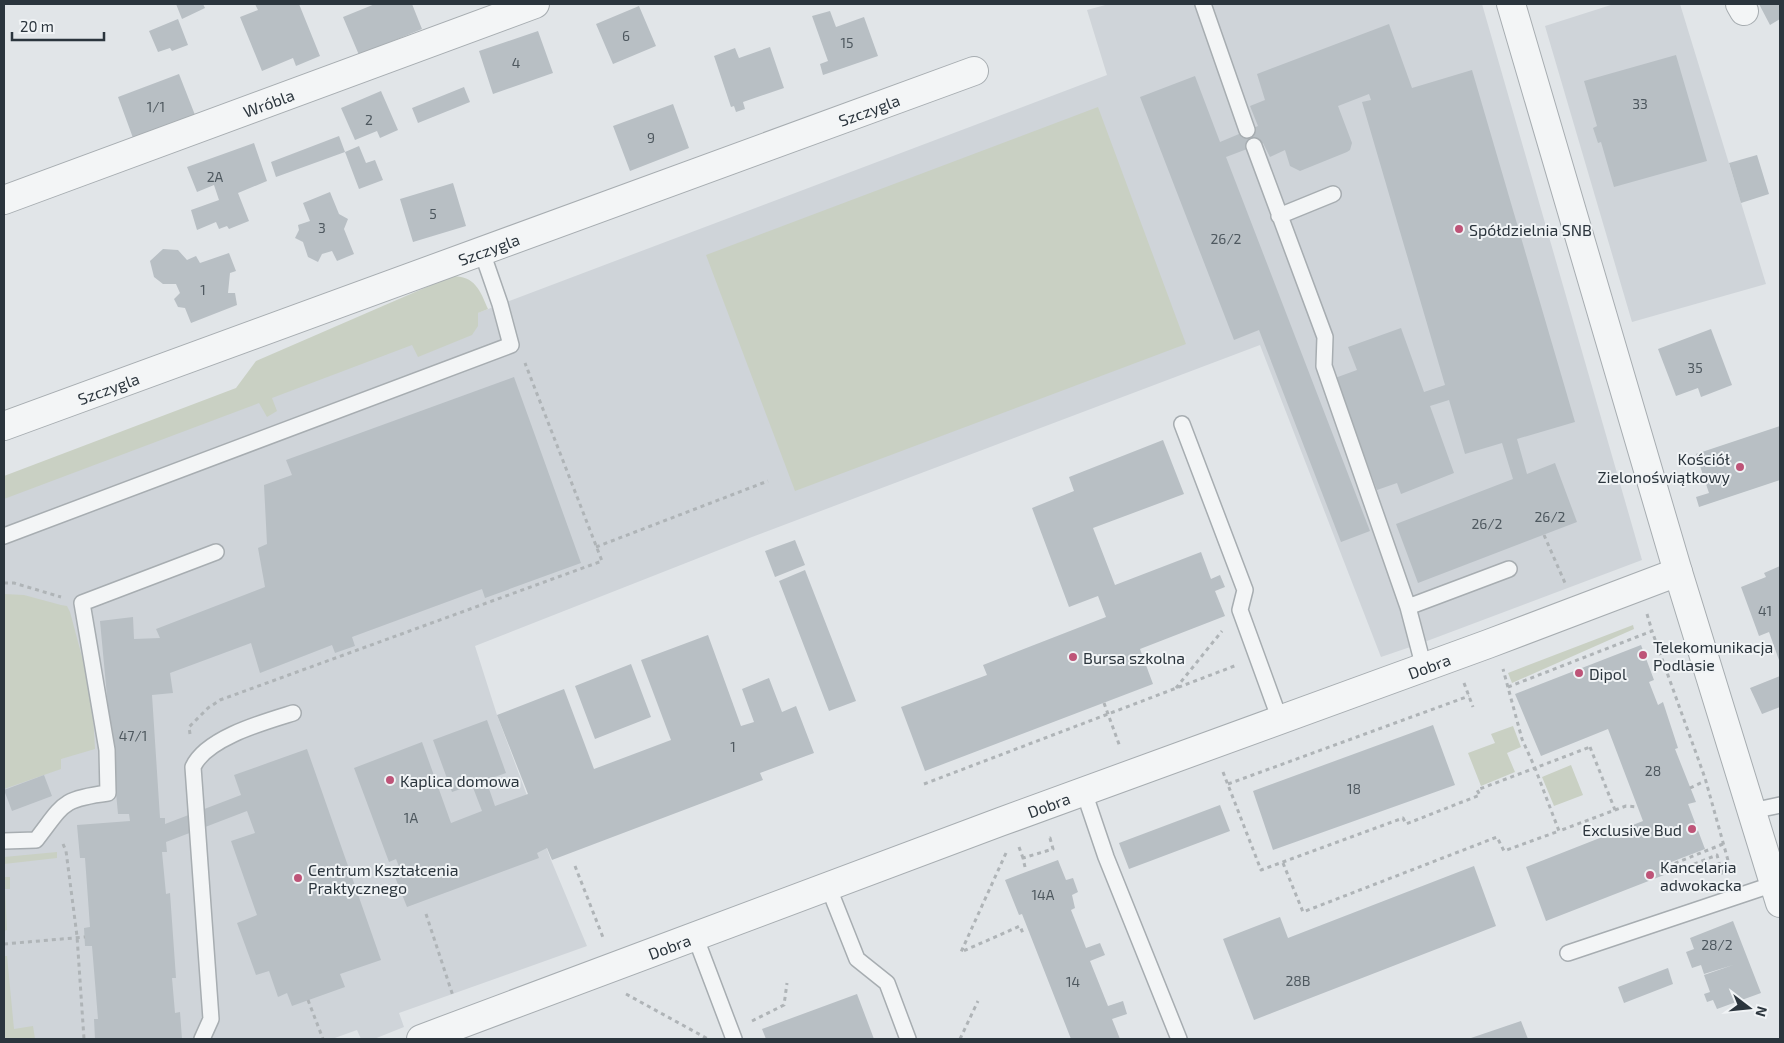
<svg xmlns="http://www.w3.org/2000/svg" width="1784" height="1043" viewBox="0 0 1784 1043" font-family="'Exo 2',sans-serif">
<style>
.built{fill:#cfd4d9}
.green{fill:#c9d0c3}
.building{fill:#b8bfc4}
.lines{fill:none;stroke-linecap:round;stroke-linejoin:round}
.service-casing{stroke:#a7adb1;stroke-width:18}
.minor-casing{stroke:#a7adb1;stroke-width:30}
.path{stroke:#afb4b7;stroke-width:3;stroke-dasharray:4 4;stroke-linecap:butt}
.service{stroke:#f3f5f6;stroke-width:15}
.minor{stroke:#f3f5f6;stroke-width:28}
.poi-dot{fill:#be5478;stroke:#f0f3f5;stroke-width:2}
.labels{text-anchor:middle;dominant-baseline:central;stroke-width:4;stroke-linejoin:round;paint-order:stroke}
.number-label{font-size:14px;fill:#4e585f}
.street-label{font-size:16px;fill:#2b353d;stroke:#f0f3f5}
.poi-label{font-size:16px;fill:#2b353d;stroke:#f0f3f5;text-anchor:start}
</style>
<rect width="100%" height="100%" fill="#e1e5e8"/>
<!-- built -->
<path class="built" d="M1109,4H1482L1642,560L1419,644L1381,657L1260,345L752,537L475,646L497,715L551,860L587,946L399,1013L404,1027L374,1039H361L357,1030L332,1039H4V492L1107,75L1087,10Z
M1614,4H1680L1766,284L1632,322L1545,26Z"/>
<!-- green -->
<path class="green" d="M1098,107L1186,344L795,491L706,255Z
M452,276C475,276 480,290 488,309L478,313V326L472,335L418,357L412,345L272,398L277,411L267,417L259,403L4,499V476L236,388L256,361Z
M4,594L24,595L61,605L67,606L70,612L92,694L95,749L61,759V769L4,789Z
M1633,625L1634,629L1512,683L1508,673Z
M1513,726L1521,747L1507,753L1515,772L1481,786L1468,753L1495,743L1491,734Z
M1571,765L1583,795L1554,806L1542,777Z
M57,852V858L4,864V857Z
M4,877H10V889H5L7,930L4,931Z
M4,956H7L14,1029L33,1026L35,1039H4Z"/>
<!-- building -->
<path class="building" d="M176,4H203L205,8L182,19Z
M255,4H299L320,56L296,66L293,58L262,71L240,17L258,10Z
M375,4H412L422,29L359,55L343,17Z
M1759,4H1780V19L1770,25Z
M639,6L656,46L613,64L596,24Z
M830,11L836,27L864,17L878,56L823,75L820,64L828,61L812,16Z
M178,19L188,45L172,51L170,48L158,52L149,31Z
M1389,24L1412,88L1472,70L1575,422L1517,439L1527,474L1555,463L1577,522L1418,583L1396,524L1513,479L1502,443L1465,454L1449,400L1430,406L1454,473L1401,494L1397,483L1377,490L1335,378L1357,370L1348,347L1401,328L1424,392L1445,385L1362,102L1371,100L1369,94L1338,106L1352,143L1350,150L1347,152L1300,171L1290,166L1285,150L1270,157L1263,143L1226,157L1370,531L1341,542L1259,330L1234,340L1140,97L1195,76L1220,142L1258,126L1250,106L1265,100L1257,74Z
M538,31L553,73L493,94L479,51Z
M770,47L784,88L743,102L745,109L736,112L734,106L731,107L714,56L735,48L739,58Z
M1676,55L1707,161L1614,187L1601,142L1598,143L1593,128L1597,126L1584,81Z
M179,74L195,115L133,138L118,97Z
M464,87L470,102L418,123L412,108Z
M381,91L398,130L380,138L377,131L355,140L341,108Z
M673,104L689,148L630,171L613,126Z
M339,136L345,152L276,177L271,162Z
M254,143L267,181L238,193L249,221L229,229L227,226L219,229L216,222L197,230L191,210L219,200L214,185L197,192L187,167Z
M359,146L366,163L375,160L383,180L359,189L345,152Z
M1757,155L1769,194L1741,203L1729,163Z
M453,183L466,226L413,242L400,199Z
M330,192L339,214L348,219L344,229L354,254L337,261L332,251L322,254L318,262L308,257L303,242L295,238L299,230L298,225L310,221L303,203Z
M163,249L178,250L187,260L196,256L200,263L229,253L236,271L230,273L228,293H235L237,305L191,323L185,308L178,307L174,299L180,293L176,284H163L154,277L150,261Z
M1711,329L1732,385L1701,397L1698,388L1676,396L1658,349Z
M514,377L581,563L485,598L482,589L352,637L355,646L335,653L332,645L260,673L251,643L170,673L173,693L152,695L160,818H165V824L241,795L234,775L307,749L381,960L340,974L345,987L292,1006L287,993L278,997L269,971L256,975L237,923L257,915L231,841L255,833L247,811L166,842L167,852H162L166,894L170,893L176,978H172L175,1013L180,1012L182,1039H95L94,1019H98L92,946H85L84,928L90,927L85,858H80L77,825L130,821L129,814H118L100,621L133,617L134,639L160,638L156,629L265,587L258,548L267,544L264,485L292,475L286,460Z
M1780,426V480L1699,507L1696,497L1709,493L1696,454Z
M1163,440L1184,494L1093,528L1115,585L1201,552L1211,579L1220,575L1225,587L1215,591L1225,616L1140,649L1153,684L925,771L901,707L987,675L983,665L1106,617L1098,596L1069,607L1032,508L1074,491L1069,477Z
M795,540L805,565L775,577L765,551Z
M1780,566V663L1769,632L1759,636L1741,587L1766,577L1764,573Z
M805,570L856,701L829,711L779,581Z
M708,635L741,726L754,722L742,689L769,678L782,712L796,706L814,753L760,773L763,780L552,860L547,848L537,853L539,858L407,907L393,872L400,869L396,859L389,862L354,768L422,742L451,823L482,811L472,785L452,792L433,740L487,720L506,773L486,780L495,806L528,794L497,715L564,689L594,769L671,740L641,660Z
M1641,645L1654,680L1649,682L1658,705L1663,702L1678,748L1675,749L1696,802L1688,804L1705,849L1661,866L1664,875L1546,921L1526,867L1643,821L1608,729L1541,756L1515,694Z
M631,664L651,717L595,739L575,686Z
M1780,676V707L1762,714L1750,688Z
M1433,725L1455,785L1273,850L1253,791Z
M44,775L52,796L12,811L4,790Z
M1220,805L1230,831L1129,869L1119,843Z
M1058,860L1066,880L1073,878L1078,892L1072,895L1075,908L1071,910L1086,948L1100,943L1105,955L1090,961L1108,1006L1123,1001L1127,1014L1112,1019L1120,1039H1071L1022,914L1019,915L1005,880Z
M1474,866L1496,926L1254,1020L1223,939L1280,917L1288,938Z
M1733,921L1761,993L1717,1009L1713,1000L1707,1002L1704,994L1710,992L1704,975L1733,965L1704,974L1701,965L1692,968L1686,952L1694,949L1690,938Z
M1668,968L1673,984L1624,1003L1618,987Z
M857,994L874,1039H766L762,1029Z
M1521,1021L1528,1039H1468Z"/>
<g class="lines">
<!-- service casing -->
<g class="service-casing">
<path id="service" d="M1203,4L1247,130
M1254,146L1325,337L1324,366L1408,607
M1279,216L1333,194
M1182,424L1245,590L1240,610L1280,720
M4,536L511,345L500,304L482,252
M1424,668L1408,607L1509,569
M1084,792L1106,857L1179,1039
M1752,811L1780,805
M4,841L36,840C64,804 61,799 108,793L107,750L82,603L216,552
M828,886L857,959L887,983L908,1039
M695,936L734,1039
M1568,953L1774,884
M202,1039L211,1019L193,767C206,738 264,722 293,713"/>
</g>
<!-- minor casing -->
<g class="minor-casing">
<g id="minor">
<path d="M1511,4L1678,572L1780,903"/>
<path d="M1740,4L1744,11"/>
<path id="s1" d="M4,200L535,4"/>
<path id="s2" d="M4,426L974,71"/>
<path id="s3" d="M421,1039L1000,822L1488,644L1678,572"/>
</g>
</g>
<!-- path -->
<path class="path" d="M1544,535L1565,583
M596,547L768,481
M4,583H14L61,597
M1647,614L1652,631
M1464,683L1473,707
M1508,687L1652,631L1705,778L1731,871L1734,870
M1176,688L1222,631
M1104,703L1120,747
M190,734L189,727L208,708L220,700L602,561L525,363
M1590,747L1615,810L1559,831L1535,768Z
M1223,772L1261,870L1403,818L1406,824L1480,795L1477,790L1535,768L1522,739L1503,669
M924,784L1237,665
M1228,784L1469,696
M1690,788L1705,781
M1615,810L1626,806L1638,807
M63,844L66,851L77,936L84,1039
M1723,844L1666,867L1669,874L1717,855L1722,873L1731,871
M1019,847L1023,858
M1006,853L961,952L1020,926L1024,936
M1283,863L1303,912L1497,837L1504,851L1559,831
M575,866L604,940
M1025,867L1023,858L1053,849L1050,838L1048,839
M426,914L453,996
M4,944L85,937
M626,994L708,1039
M308,1000L323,1039
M752,1021L784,1005L787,983
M960,1039L978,1001"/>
<!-- service -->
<use href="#service" class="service"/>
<!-- minor -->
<use href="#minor" class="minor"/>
</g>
<!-- markers -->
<g class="poi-dot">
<circle cx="1459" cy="229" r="5"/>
<circle cx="1740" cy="467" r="5"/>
<circle cx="1643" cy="655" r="5"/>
<circle cx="1073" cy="657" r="5"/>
<circle cx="1579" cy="673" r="5"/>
<circle cx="390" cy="780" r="5"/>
<circle cx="1692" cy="829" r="5"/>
<circle cx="1650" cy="875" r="5"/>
<circle cx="298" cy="878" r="5"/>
</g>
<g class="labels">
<!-- number labels -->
<g class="number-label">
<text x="626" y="35">6</text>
<text x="847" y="42">15</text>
<text x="516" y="62">4</text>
<text x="1640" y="103">33</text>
<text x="156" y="106">1/1</text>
<text x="369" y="119">2</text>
<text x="651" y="137">9</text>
<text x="215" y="176">2A</text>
<text x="433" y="213">5</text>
<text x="322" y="227">3</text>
<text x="1226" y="238">26/2</text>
<text x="203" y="289">1</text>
<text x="1695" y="367">35</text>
<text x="1550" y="516">26/2</text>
<text x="1487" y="523">26/2</text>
<text x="1765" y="610">41</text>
<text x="133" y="735">47/1</text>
<text x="733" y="746">1</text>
<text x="1653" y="770">28</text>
<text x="1354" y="788">18</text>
<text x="411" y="817">1A</text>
<text x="1043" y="894">14A</text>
<text x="1717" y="944">28/2</text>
<text x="1298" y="980">28B</text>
<text x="1073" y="981">14</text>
</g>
<!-- street labels -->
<g class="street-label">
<text stroke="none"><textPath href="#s1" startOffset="282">Wróbla</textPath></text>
<text stroke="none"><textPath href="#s2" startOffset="921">Szczygla</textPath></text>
<text stroke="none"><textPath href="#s2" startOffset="516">Szczygla</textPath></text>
<text stroke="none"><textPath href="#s2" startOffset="111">Szczygla</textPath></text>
<text stroke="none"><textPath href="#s3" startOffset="1075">Dobra</textPath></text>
<text stroke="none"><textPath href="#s3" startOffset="670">Dobra</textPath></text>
<text stroke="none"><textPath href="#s3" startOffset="265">Dobra</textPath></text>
</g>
<!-- poi labels -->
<g class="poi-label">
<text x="1469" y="229">Spółdzielnia SNB</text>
<text x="1730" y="458" text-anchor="end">Kościół<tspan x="1730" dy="18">Zielonoświątkowy</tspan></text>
<text x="1653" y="646">Telekomunikacja<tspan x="1653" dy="18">Podlasie</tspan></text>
<text x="1083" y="657">Bursa szkolna</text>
<text x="1589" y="673">Dipol</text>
<text x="400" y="780">Kaplica domowa</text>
<text x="1682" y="829" text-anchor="end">Exclusive Bud</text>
<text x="1660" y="866">Kancelaria<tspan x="1660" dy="18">adwokacka</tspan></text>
<text x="308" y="869">Centrum Kształcenia<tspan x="308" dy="18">Praktycznego</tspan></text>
</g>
</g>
<!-- border -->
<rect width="1784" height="1043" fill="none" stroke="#2b353d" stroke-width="10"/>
<!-- north arrow -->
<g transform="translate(1749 1008) rotate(106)" stroke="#f0f3f5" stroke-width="4" paint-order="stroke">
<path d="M0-4L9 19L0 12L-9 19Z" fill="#2b353d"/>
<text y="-8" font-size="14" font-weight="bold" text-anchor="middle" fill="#2b353d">N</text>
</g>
<!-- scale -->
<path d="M12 32v8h92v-8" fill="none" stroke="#2b353d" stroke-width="2.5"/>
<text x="20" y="32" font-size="15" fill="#2b353d" stroke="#f0f3f5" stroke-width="4" paint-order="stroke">20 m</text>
</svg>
